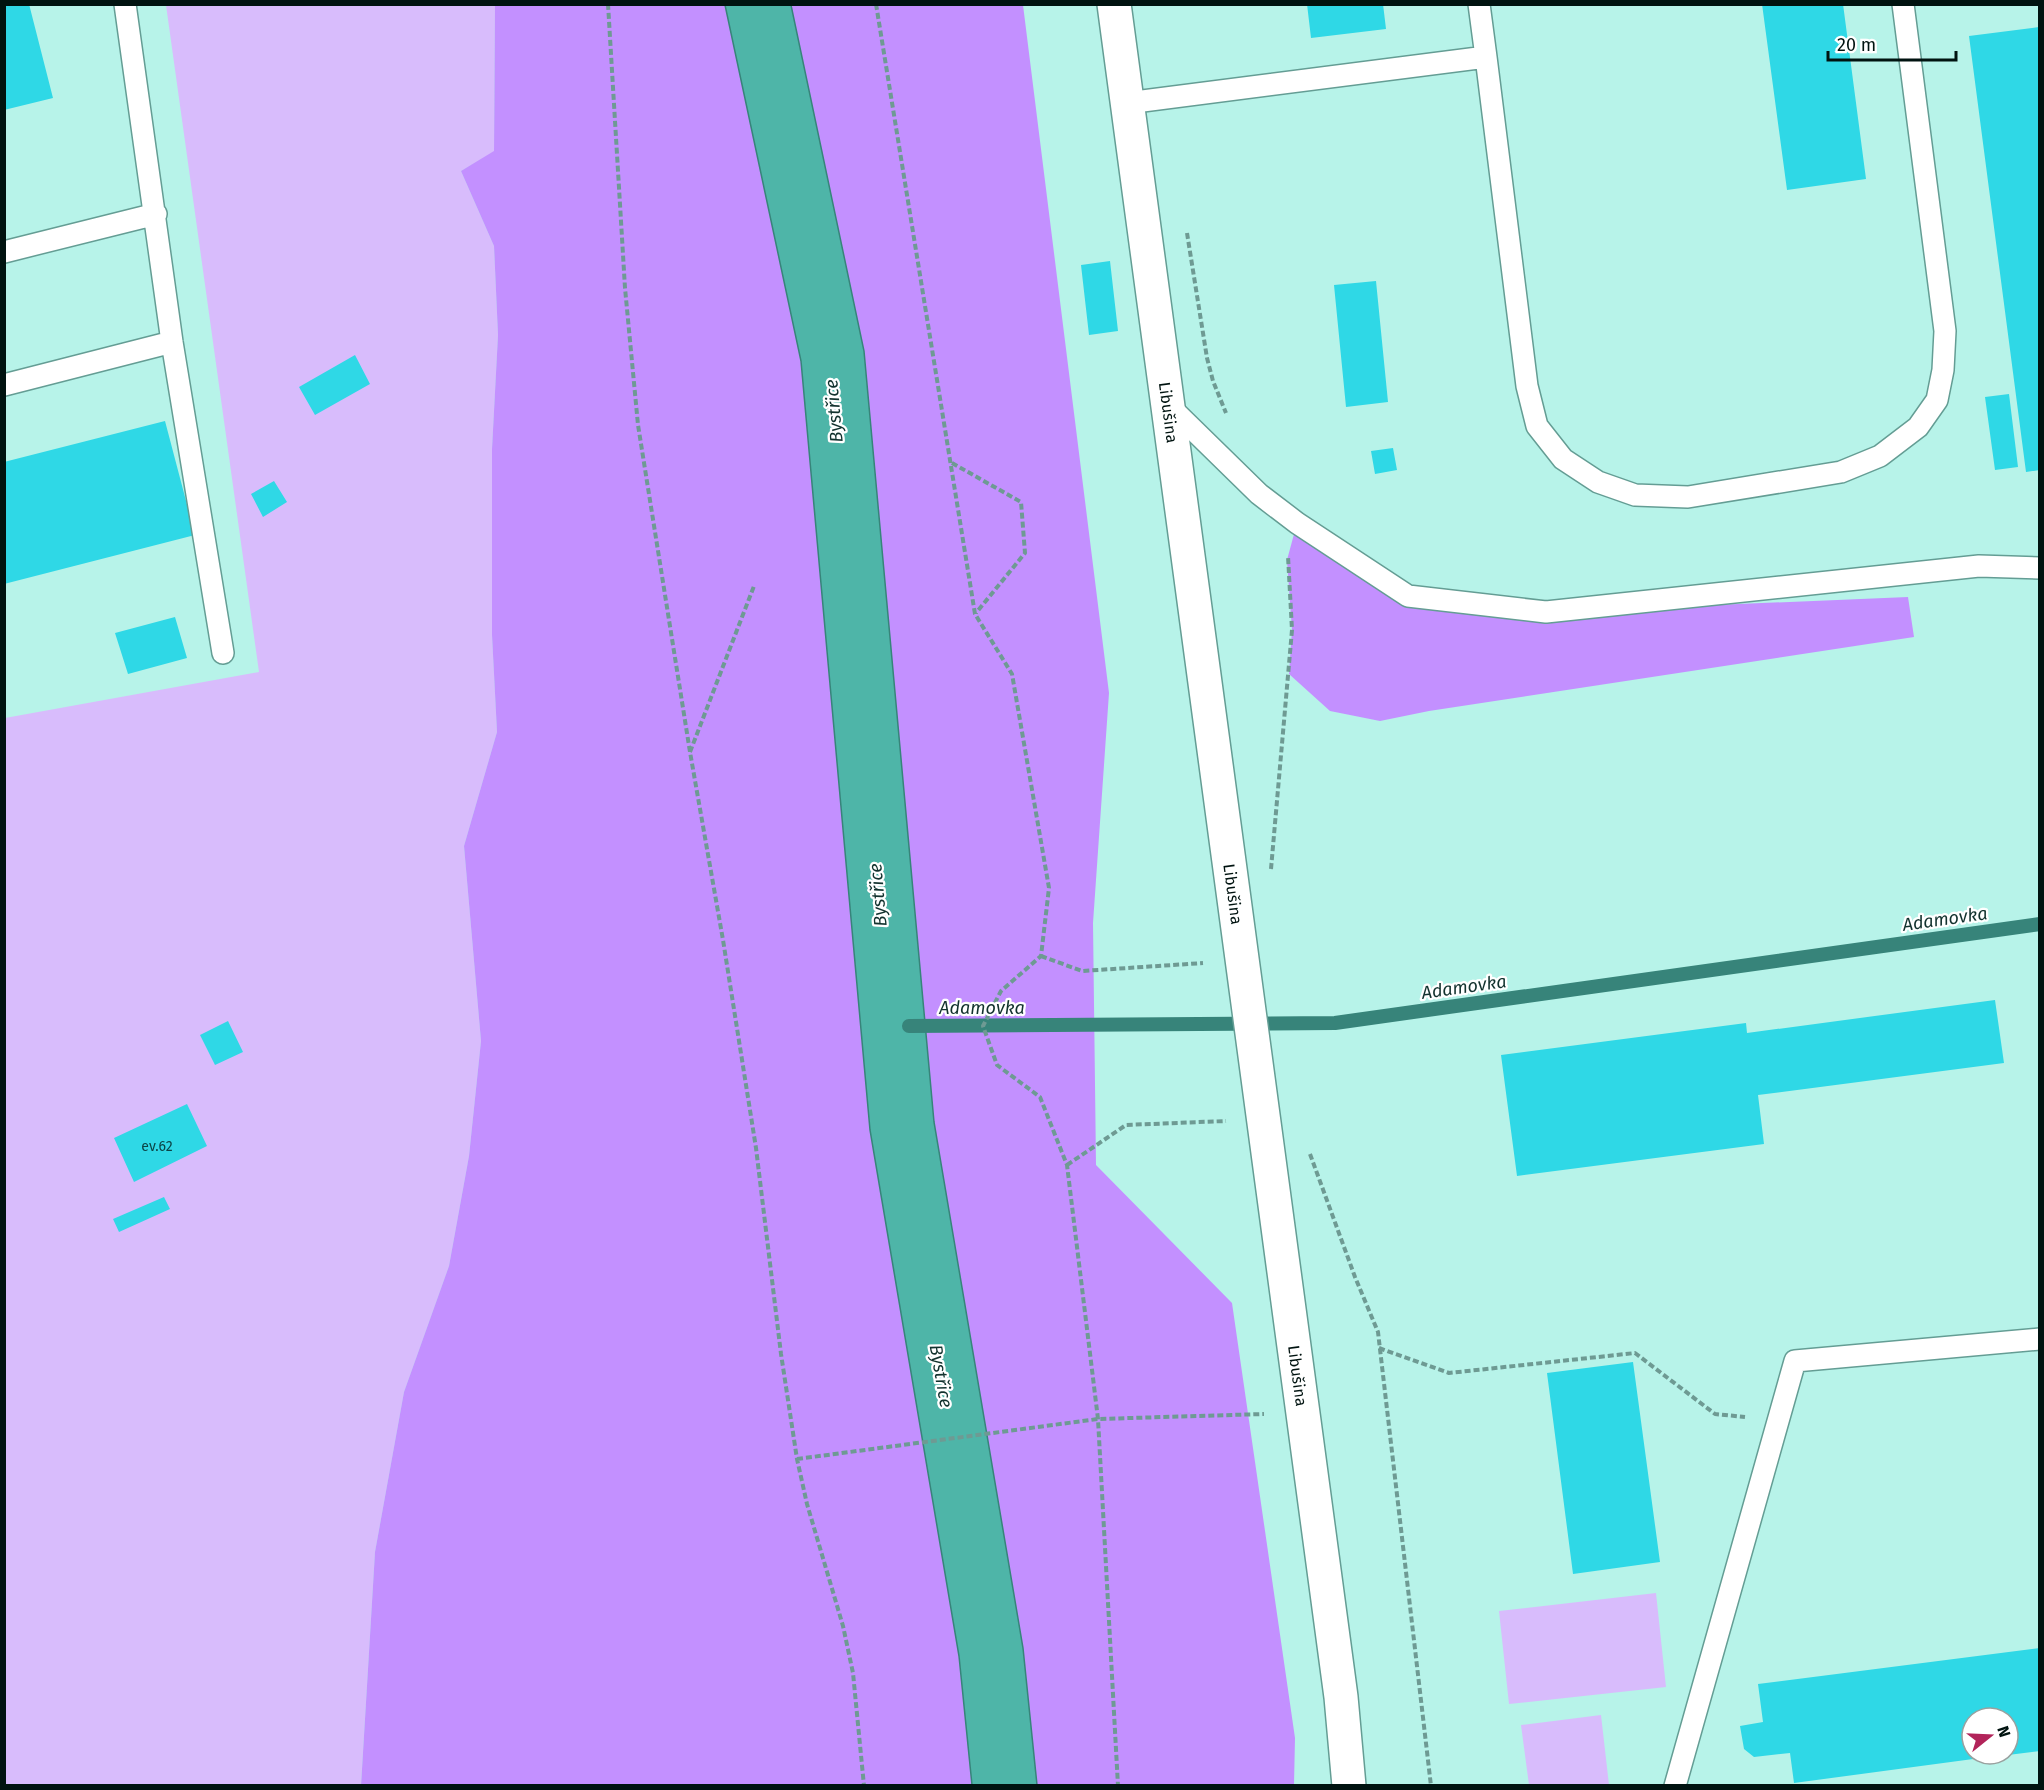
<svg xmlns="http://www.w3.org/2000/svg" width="2044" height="1790" viewBox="0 0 2044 1790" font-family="'Fira Sans',sans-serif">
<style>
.green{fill:#d8bcfc}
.forest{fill:#c390ff}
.water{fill:#4eb5a8;stroke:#37847a;stroke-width:1.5}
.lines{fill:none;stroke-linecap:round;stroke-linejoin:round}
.stream{stroke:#37847a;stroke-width:14}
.building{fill:#2fd8e6}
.service-casing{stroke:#649d94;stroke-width:24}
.tertiary-casing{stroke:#649d94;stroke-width:36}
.path{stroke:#6e9a93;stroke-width:4;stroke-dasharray:6 3;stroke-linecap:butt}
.service{stroke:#fff;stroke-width:21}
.tertiary{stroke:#fff;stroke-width:33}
.labels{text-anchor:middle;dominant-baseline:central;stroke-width:4.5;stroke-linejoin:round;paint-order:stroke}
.number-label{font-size:14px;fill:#0c4446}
.street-label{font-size:16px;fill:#001310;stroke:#fff}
.water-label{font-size:18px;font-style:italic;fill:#12322e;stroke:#fff}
</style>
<rect width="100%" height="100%" fill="#b7f3e9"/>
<!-- green -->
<path class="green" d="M166,5H495L494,152L461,171L494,246L498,335L492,449V635L497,732L464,846L481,1041L469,1156L449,1266L404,1392L375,1552L361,1785L5,1786V718L259,672Z
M1656,1593L1666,1687L1509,1704L1499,1611Z
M1601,1715L1609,1785H1529L1521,1725Z"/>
<!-- forest -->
<path class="forest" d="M495,5H725L801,361L870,1130L959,1656L972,1785L361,1786L375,1552L404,1392L449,1266L469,1156L481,1041L464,846L497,732L492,635V449L498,335L494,246L461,171L494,151Z
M791,5H1023L1109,693L1093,923L1096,1165L1232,1303L1295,1738L1294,1785H1037L1023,1648L934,1122L864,351Z
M1297,523L1408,596L1546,612L1908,597L1914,637L1429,711L1380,721L1330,711L1289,674L1292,630L1287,560Z"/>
<!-- water -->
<path class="water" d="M725,5H791L864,351L934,1122L1023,1648L1037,1785H972L959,1656L870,1130L801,361Z"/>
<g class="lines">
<!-- stream -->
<path class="stream" d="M909,1026L1335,1023L2040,924"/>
</g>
<!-- building -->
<path class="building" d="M4,4H29L53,98L4,110Z
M1307,4H1383L1386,29L1311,38Z
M1762,4H1843L1866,179L1787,190Z
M2039,27L2040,470L2026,472L1969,36Z
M1110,261L1118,331L1089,335L1081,265Z
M1376,281L1388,402L1346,407L1334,285Z
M355,355L370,384L315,415L299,387Z
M2009,394L2018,467L1995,470L1985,397Z
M165,421L195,535L4,584V462Z
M1393,448L1397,470L1375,474L1371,451Z
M274,481L287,502L263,517L251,494Z
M175,617L187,658L128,674L115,633Z
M1995,1000L2004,1063L1758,1095L1764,1144L1517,1176L1501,1055L1746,1023L1747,1033Z
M228,1021L243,1052L215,1065L200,1035Z
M187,1104L207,1146L134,1182L114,1138Z
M164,1197L170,1209L119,1232L113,1219Z
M1633,1362L1660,1562L1573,1574L1547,1373Z
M2040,1648V1751L2008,1755V1718H1972V1754L2003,1755L1794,1783L1790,1753L1754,1757L1744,1749L1740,1726L1763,1722L1758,1684Z"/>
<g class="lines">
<!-- service casing -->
<g class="service-casing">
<path id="service" d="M125,4L172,342L223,653
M1486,57L1527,386L1537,426L1563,459L1598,482L1635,495L1688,497L1841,472L1880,456L1918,427L1937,400L1943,370L1945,331L1903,4
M1127,103L1486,57L1479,4
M4,252L156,214
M4,385L172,342
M1167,404L1259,494L1297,523L1408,596L1546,612L1979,566L2040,568
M1675,1786L1795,1361L2040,1339"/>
</g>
<!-- tertiary casing -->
<g class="tertiary-casing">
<g id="tertiary">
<path id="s1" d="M1114,4L1341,1697L1349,1786"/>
</g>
</g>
<!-- path -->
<path class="path" d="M608,4L625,288L638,425L690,752L723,940L756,1148L781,1354L797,1459L807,1504L843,1626L853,1673L864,1786
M876,4L975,614L1012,674L1049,888L1041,956L1001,991L983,1026L997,1065L1040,1097L1067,1165L1098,1419L1118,1786
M1187,233L1207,358L1213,381L1226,413
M952,463L1021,502L1025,553L976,613
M690,752L754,586
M1271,869L1292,630L1288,556
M1041,956L1082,971L1203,963
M1310,1154L1355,1277L1378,1332L1431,1786
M1067,1165L1126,1125L1226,1121
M1379,1348L1449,1373L1635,1353L1715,1414L1745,1417
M797,1459L1098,1419L1264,1414"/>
<!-- service -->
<use href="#service" class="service"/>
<!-- tertiary -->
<use href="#tertiary" class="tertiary"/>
</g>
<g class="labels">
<!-- number labels -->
<g class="number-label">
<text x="157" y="1146">ev.62</text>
</g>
<!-- street labels -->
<g class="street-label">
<text stroke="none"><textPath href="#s1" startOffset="412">Libušina</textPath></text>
<text stroke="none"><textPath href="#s1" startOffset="898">Libušina</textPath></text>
<text stroke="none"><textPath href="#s1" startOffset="1384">Libušina</textPath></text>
</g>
<!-- water labels -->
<g class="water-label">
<text transform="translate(834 411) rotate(-95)">Bystřice</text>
<text transform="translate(878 895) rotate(-95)">Bystřice</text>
<text transform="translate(1945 919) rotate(-8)">Adamovka</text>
<text transform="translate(1464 987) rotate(-8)">Adamovka</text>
<text x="982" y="1008">Adamovka</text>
<text transform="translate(941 1376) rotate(80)">Bystřice</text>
</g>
</g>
<!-- border -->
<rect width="2044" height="1790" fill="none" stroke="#001310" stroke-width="12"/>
<!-- north arrow -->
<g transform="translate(1990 1736) rotate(72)"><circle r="28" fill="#ffffff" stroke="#99a19f" stroke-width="1.5"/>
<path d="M0-4.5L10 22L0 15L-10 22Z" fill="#b2245a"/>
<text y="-9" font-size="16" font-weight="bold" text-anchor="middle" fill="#001310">N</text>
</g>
<!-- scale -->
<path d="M1828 51v9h128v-9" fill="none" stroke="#001310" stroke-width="3"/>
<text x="1837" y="51" font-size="18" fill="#001310" stroke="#ffffff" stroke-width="4.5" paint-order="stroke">20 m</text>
</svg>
